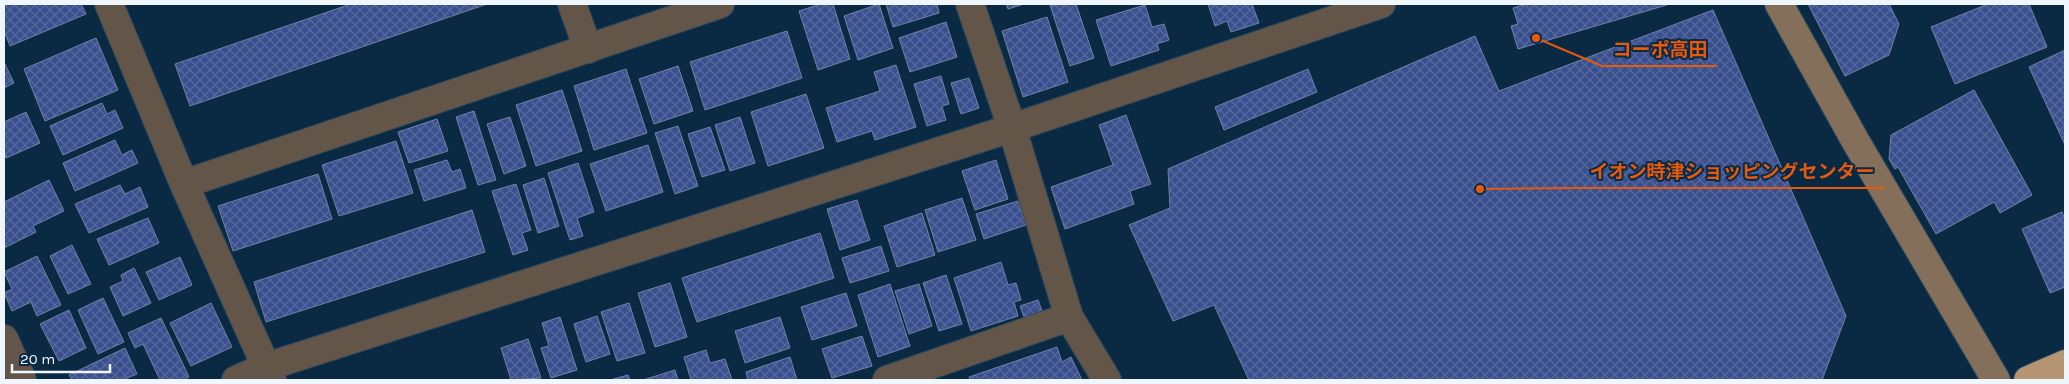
<svg xmlns="http://www.w3.org/2000/svg" width="2069" height="384" viewBox="0 0 2069 384" font-family="Karla,'Noto Sans JP',sans-serif">
<style>
.building{fill:url(#building-cross-hatch);stroke:#7181a6}
.lines{fill:none;stroke-linecap:round;stroke-linejoin:round}
.street-casing{stroke:#2a475d;stroke-width:30}
.secondary-casing{stroke:#2a475d;stroke-width:30}
.highway-casing{stroke:#2a475d;stroke-width:30}
.street{stroke:#635648;stroke-width:28}
.secondary{stroke:#846f5a;stroke-width:28}
.highway{stroke:#b49473;stroke-width:28}
.leader{fill:none;stroke:#e8590c;stroke-width:2}
.callout-dot{fill:#e8590c;stroke:#0a2a43;stroke-width:2}
.callout-label{font-size:19px;text-anchor:middle;font-weight:bold;fill:#e8590c;stroke:#0a2a43;stroke-width:4;stroke-linejoin:round;paint-order:stroke}
</style>
<defs>
<pattern id="building-cross-hatch" width="8" height="8" patternUnits="userSpaceOnUse" patternTransform="scale(1.25)"><rect width="8" height="8" fill="#394f8e"/><path d="M0 0l8 8M0 8l8-8" fill="none" stroke="#56699f"/></pattern>
</defs>
<rect width="100%" height="100%" fill="#0a2a43"/>
<!-- building -->
<path class="building" d="M4,4H81L86,14L10,46L4,31Z
M351,4H487L190,106L175,64Z
M821,4H833L850,59L818,70L799,11Z
M879,4L893,48L858,60L844,16Z
M886,4H937L939,13L893,27Z
M1006,4H1024L1008,9Z
M1076,4L1094,58L1070,66L1050,5Z
M1208,4H1252L1259,23L1231,32L1227,21L1215,26Z
M1527,4H1670L1518,49L1511,26L1518,24L1513,8Z
M1808,4H1889L1899,24L1889,55L1845,76Z
M1988,4H2029L2047,47L1955,84L1931,27Z
M1145,5L1152,27L1164,24L1169,40L1157,44L1159,50L1111,66L1096,20Z
M1713,10L1846,316L1822,380H1249L1214,305L1173,321L1129,225L1170,208L1168,169L1475,36L1499,91Z
M1047,17L1068,82L1023,97L1002,31Z
M946,22L957,57L910,72L899,38Z
M787,31L802,78L705,110L690,62Z
M96,38L118,90L45,121L24,69Z
M2065,50V145L2029,67Z
M4,62L14,83L4,88Z
M896,65L916,127L875,140L872,131L837,142L826,108L880,91L874,72Z
M678,66L693,111L654,124L639,79Z
M626,69L647,133L594,150L574,86Z
M1308,69L1317,92L1224,130L1215,107Z
M941,76L949,104L942,106L946,120L927,126L914,84Z
M969,78L979,108L961,114L951,83Z
M562,90L582,151L536,166L516,105Z
M1974,90L2032,195L2000,213L1994,202L1936,234L1898,167L1895,169L1889,159L1891,135Z
M806,94L824,148L768,166L751,112Z
M102,103L107,114L115,110L123,128L63,155L50,126Z
M474,111L496,180L478,185L456,117Z
M26,112L40,143L6,158L4,152V122Z
M1126,115L1151,184L1130,191L1134,204L1065,229L1051,187L1113,165L1099,125Z
M510,117L526,166L504,174L487,124Z
M740,117L755,163L730,171L715,125Z
M437,119L448,151L409,163L398,132Z
M678,126L698,186L675,194L655,133Z
M710,127L725,170L702,177L688,134Z
M115,140L122,155L132,150L138,163L75,191L63,163Z
M396,141L413,193L339,216L322,165Z
M648,145L663,192L606,211L590,164Z
M447,160L452,172L460,169L466,188L424,201L414,170Z
M996,160L1008,199L975,210L962,171Z
M578,163L594,212L577,218L583,236L570,240L548,173Z
M318,174L332,219L233,251L218,206Z
M544,178L559,226L538,233L523,185Z
M49,180L64,211L33,226L36,232L4,248V202Z
M516,184L531,230L522,233L528,250L513,255L492,191Z
M120,185L125,194L140,187L148,207L89,233L75,204Z
M962,198L976,240L938,252L925,210Z
M857,200L870,240L840,250L827,209Z
M1018,201L1026,225L984,239L976,214Z
M472,210L485,252L266,322L254,282Z
M2062,212L2065,220V287L2050,293L2022,229Z
M922,213L935,255L897,267L884,226Z
M148,218L159,243L109,265L97,239Z
M820,233L834,278L697,322L682,278Z
M72,245L91,284L68,294L50,256Z
M881,246L889,271L850,283L842,258Z
M37,256L61,305L37,316L31,302L12,311L4,293L12,289L4,272Z
M180,257L192,285L159,300L146,272Z
M1001,262L1008,285L1016,283L1021,300L1014,302L1018,316L971,331L954,278Z
M134,268L151,303L123,316L110,287L123,281L121,275Z
M946,275L962,324L939,331L923,283Z
M670,283L687,337L655,347L638,293Z
M890,284L910,346L878,357L858,295Z
M919,284L932,326L909,334L895,291Z
M846,293L857,326L812,340L801,307Z
M103,298L124,342L98,354L78,310Z
M1038,300L1042,311L1024,317L1020,306Z
M211,303L232,347L191,366L170,323Z
M629,303L645,353L617,361L601,312Z
M69,310L86,348L59,361L40,324Z
M597,316L610,354L586,362L574,324Z
M560,317L577,370L551,378L541,348L549,346L542,323Z
M780,317L790,348L745,363L735,331Z
M161,318L189,377L183,380H160L143,344L135,348L128,333Z
M862,336L872,366L832,378L822,349Z
M528,339L541,378L511,380L501,348Z
M1057,347L1062,362L1071,357L1082,380H970L969,377Z
M125,348L137,374L122,380H72L69,375Z
M706,350L710,363L725,359L732,380H691L684,357Z
M790,357L797,380H748L746,372Z
M675,370L678,380H643Z
M628,375L630,380H610Z"/>
<g class="lines">
<!-- street casing -->
<g class="street-casing">
<path id="street" d="M109,4L184,184L272,380
M572,4L588,49
M970,4L1012,128L1069,317L1107,380
M184,184L720,4
M4,339L22,380
M236,380L266,367L1012,128L1381,4
M887,380L1069,317"/>
</g>
<!-- secondary casing -->
<g class="secondary-casing">
<path id="secondary" d="M1779,4L1856,142L1996,380"/>
</g>
<!-- highway casing -->
<g class="highway-casing">
<path id="highway" d="M2028,380L2065,364"/>
</g>
<!-- street -->
<use href="#street" class="street"/>
<!-- secondary -->
<use href="#secondary" class="secondary"/>
<!-- highway -->
<use href="#highway" class="highway"/>
</g>
<!-- callouts -->
<path class="leader" d="M1536 38L1602 66H1717M1480 189L1580 188H1885"/>
<g class="callout-dot">
<circle cx="1536" cy="38" r="5"/>
<circle cx="1480" cy="189" r="5"/>
</g>
<g class="callout-label">
<text x="1660" y="56">コーポ高田</text>
<text x="1732" y="178">イオン時津ショッピングセンター</text>
</g>
<!-- border -->
<rect width="2069" height="384" fill="none" stroke="#eff6fd" stroke-width="10"/>
<!-- scale -->
<path d="M12 364v8h98v-8" fill="none" stroke="#eff6fd" stroke-width="2.5"/>
<text x="20" y="364" font-size="15" fill="#eff6fd" stroke="#0a2a43" stroke-width="4" paint-order="stroke">20 m</text>
</svg>
